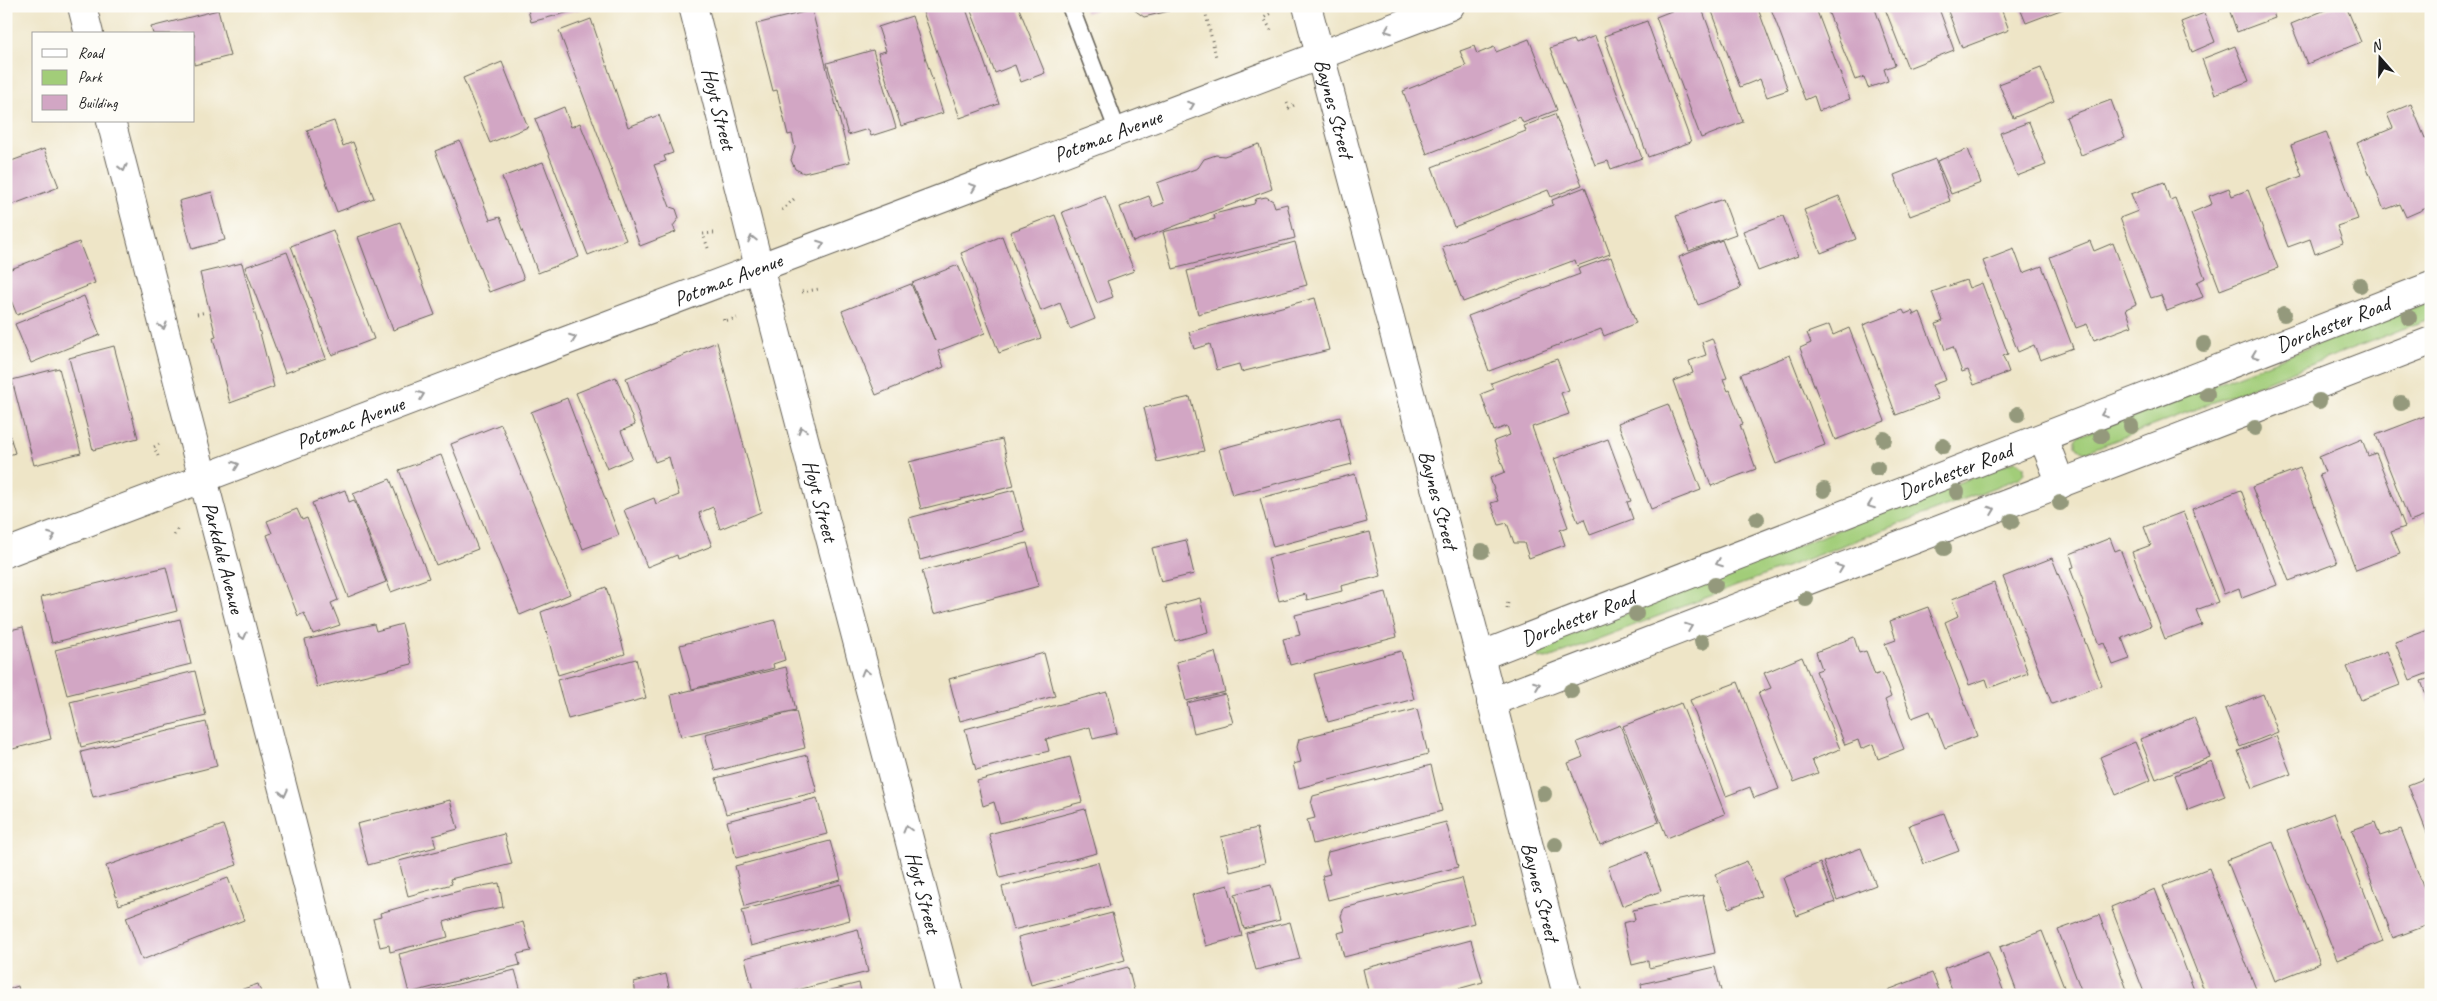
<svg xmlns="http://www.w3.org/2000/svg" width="2437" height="1001" viewBox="0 0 2437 1001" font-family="Caveat,sans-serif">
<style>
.green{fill:#a2cd79;stroke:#5f744a}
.building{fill:#d2a6c4}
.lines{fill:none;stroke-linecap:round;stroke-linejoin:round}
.lane-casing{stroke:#666258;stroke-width:19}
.street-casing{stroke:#666258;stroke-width:30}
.path{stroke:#666258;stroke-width:3;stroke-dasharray:1 4;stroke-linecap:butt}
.lane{stroke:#fff;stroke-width:16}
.street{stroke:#fff;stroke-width:28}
.tree{fill:#94997b}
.oneway{stroke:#999}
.labels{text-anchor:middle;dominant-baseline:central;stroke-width:4;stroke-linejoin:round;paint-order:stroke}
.street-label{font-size:21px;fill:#1c1c1c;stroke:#fdfcf7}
</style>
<rect width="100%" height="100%" fill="#fdfcf7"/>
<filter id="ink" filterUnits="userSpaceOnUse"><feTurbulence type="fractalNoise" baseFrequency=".02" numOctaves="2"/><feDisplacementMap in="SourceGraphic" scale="10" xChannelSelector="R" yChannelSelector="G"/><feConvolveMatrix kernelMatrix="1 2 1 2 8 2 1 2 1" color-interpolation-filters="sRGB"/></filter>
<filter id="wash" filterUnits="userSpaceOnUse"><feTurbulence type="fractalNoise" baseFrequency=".0096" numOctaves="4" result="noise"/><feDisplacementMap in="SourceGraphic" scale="20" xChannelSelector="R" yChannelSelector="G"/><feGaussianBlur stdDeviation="1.12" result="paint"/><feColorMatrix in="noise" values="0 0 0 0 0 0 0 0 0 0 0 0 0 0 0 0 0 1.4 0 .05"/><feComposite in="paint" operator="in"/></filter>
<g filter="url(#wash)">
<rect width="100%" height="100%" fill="#eee5c7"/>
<!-- green -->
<path class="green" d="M2431,301V318L2085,452L2076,446V440L2079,436Z
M2014,461L2019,462L2024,466V473L2019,478L1546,659L1540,658L1536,654V648Z"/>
<g id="blocks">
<!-- building -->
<path class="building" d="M527,6H589V7L531,22Z
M921,6H965L999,104L960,118Z
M969,6H1018L1045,73L1021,82L1015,65L995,73Z
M1084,6H1108V7L1085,13Z
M1132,6H1171L1169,11L1144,17L1133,9Z
M1684,6H1701L1743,122L1701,138L1656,17Z
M1710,6H1757L1788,90L1767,97L1760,79L1740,87Z
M1770,6H1815L1850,99L1819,111L1814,96L1805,100Z
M1826,6H1874L1895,65L1884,69L1888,81L1868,88L1864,77L1855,80Z
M1884,6H1938L1954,50L1908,68Z
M1946,6H2000L2009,30L1962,48Z
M2019,6H2071L2026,23Z
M2228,6H2271L2275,18L2237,32Z
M2335,6H2346L2361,42L2307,64L2291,24Z
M218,10L230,56L194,65V34H153L151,27Z
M812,10L850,162L804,173L795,169L791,160L795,148L792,134L788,135L777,90L773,91L756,24Z
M2204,13L2215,42L2192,52L2181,22Z
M912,16L943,113L901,126L878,53L886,51L878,27Z
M591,19L628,127L659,115L673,153L664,156L666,161L654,165L670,207L676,209L679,218L673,226L676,232L640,246L559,31Z
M1647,21L1691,142L1648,157L1604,36Z
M1595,36L1642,158L1611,169L1608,161L1595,165L1550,48L1573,40L1575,44Z
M1529,39L1557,110L1523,123L1520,117L1427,154L1403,91L1466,66L1460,51L1474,46L1477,54L1494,47L1496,52Z
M2235,46L2249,81L2215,94L2202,59Z
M873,50L896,128L871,136L868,129L848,135L827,63Z
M502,62L528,127L490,143L463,78Z
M2041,68L2054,101L2013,118L1999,84Z
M2111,100L2125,138L2081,155L2066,117Z
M2411,104L2425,138L2428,137L2431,145V206L2406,217L2400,204L2384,210L2357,143L2393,128L2387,114Z
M564,107L571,127L580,123L626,240L588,255L535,119Z
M1555,114L1582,185L1551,197L1548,190L1454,227L1432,167L1526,131L1524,126Z
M334,121L343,146L353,142L374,198L337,212L307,130Z
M2029,122L2046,165L2017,176L2000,133Z
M2326,132L2358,219L2337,226L2343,243L2315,254L2310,239L2288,247L2266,189L2302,176L2291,145Z
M460,141L490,220L500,217L524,279L489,292L435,151Z
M1259,144L1272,189L1133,242L1120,207L1149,196L1153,207L1164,203L1157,183L1198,168L1204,159L1216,155L1224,156Z
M44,149L59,187L6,207V163Z
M1968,149L1981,183L1951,194L1937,161Z
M1935,159L1950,201L1910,216L1894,175Z
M543,162L579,257L538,273L502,177Z
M2164,182L2170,200L2175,198L2205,278L2197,282L2203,297L2167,311L2161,295L2151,298L2120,218L2138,211L2131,194Z
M1585,187L1610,254L1577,266L1575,260L1463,302L1442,247L1553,205L1552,200Z
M2229,188L2232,196L2248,190L2278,268L2220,290L2191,213L2212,204L2209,196Z
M212,192L225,240L192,249L179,201Z
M1105,196L1134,271L1107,281L1113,297L1097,303L1062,212Z
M1839,196L1856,239L1821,253L1804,210Z
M1266,197L1273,201L1275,207L1287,204L1295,238L1173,269L1163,232L1215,219L1214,214L1254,204L1256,199Z
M1723,199L1736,234L1689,251L1676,216Z
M1055,215L1095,319L1070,329L1060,303L1041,311L1010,232Z
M1783,216L1798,256L1758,271L1743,231Z
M400,222L435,315L393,330L358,237Z
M333,230L374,339L332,355L291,246Z
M1002,236L1041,338L999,353L961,253Z
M1722,240L1741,288L1698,305L1679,257Z
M2090,241L2094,251L2113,243L2136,304L2126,309L2132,326L2094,340L2087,324L2076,328L2050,257Z
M79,242L95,283L17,315L6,288V271Z
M1295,242L1307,285L1198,314L1187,271Z
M2014,249L2023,273L2042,266L2073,348L2040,360L2034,345L2018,352L1983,261Z
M287,252L326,358L285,373L245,267Z
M1611,257L1636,323L1604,336L1601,329L1489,371L1468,316L1580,274L1578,269Z
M242,263L274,387L230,403L213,338L216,337L200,273Z
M958,265L985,333L938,351L944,367L876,395L842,311L911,284L935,341L912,283Z
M1966,280L1969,288L1982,283L2008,354L2003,356L2009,372L1974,385L1968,370L1962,372L1953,347L1945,350L1936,324L1943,321L1932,292Z
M84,296L100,335L31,363L15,324Z
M1315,298L1329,350L1241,372L1239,364L1217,370L1210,344L1194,349L1189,332Z
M1903,310L1905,314L1912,311L1914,315L1920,312L1946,380L1932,385L1938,399L1896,415L1863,325Z
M1829,325L1833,335L1849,328L1885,421L1835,440L1800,348L1811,343L1807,333Z
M1712,338L1727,378L1723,379L1728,391L1730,390L1743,424L1740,425L1756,469L1711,486L1673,381L1693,373L1689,361L1706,355L1702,342Z
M717,342L761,512L720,529L713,507L699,513L712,546L678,559L677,555L647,567L624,510L654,498L656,504L679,495L669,457L655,462L626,378Z
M114,346L138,438L93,450L69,358Z
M1790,355L1825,445L1776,464L1741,374Z
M1557,359L1569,390L1561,393L1569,414L1532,427L1568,527L1560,530L1565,545L1529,558L1524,543H1514L1507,523L1499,525L1491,503L1498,501L1490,478L1505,472L1494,441L1510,435L1507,426L1494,431L1481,394L1494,389L1491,383Z
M59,368L81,453L34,465L12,380Z
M616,377L635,425L621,431L632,458L607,469L576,393Z
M1190,397L1204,451L1157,462L1144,408Z
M567,398L619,535L583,549L531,412Z
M1668,404L1701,490L1651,509L1618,423Z
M2428,415L2431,421V523L2428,524L2425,516L2410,522L2376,435Z
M1340,417L1352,464L1232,495L1219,449Z
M6,422L15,453L6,456Z
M501,424L570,594L520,615L451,444Z
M1002,439L1014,486L921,509L909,462Z
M1608,439L1631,501L1627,502L1633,519L1590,535L1584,519L1578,522L1554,459Z
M2362,439L2368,456L2376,453L2405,527L2391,532L2400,553L2356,570L2319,474L2325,472L2319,457Z
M441,455L478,549L436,565L399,470Z
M2300,468L2337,563L2289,581L2252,487Z
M1355,474L1367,522L1273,547L1260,498Z
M390,479L429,578L391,592L353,494Z
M345,490L349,502L354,500L386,582L348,597L312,503Z
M1014,490L1025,532L920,560L909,518Z
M2241,490L2277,585L2242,598L2239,588L2224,594L2192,509Z
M297,509L302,520L307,518L338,600L331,603L340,625L313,634L304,613L298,616L267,535L272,533L267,521Z
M2183,512L2218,602L2196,610L2202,625L2165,639L2132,552L2151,545L2144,527Z
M1370,532L1381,576L1341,586L1342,591L1307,600L1306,594L1279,601L1268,558Z
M2110,538L2115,551L2120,549L2151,626L2122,638L2130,659L2113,665L2104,643L2099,645L2070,568L2074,567L2070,554Z
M1186,540L1194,574L1161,582L1152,548Z
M1027,543L1039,586L934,614L922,571Z
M2052,558L2102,685L2052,704L2003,577Z
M166,567L177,611L52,643L41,597Z
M1994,583L2028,673L1989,688L1986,679L1969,685L1945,622L1958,616L1952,599Z
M606,587L625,654L558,675L541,612Z
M1386,592L1397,637L1290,665L1283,639L1300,635L1295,615Z
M1200,598L1208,632L1175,641L1166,607Z
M1928,607L1977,736L1945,748L1930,711L1912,718L1885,644L1896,640L1890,621Z
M180,619L191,664L67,695L55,650Z
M775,620L785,660L773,664L774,668L692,689L680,645Z
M374,624L376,631L402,624L412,664L317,687L305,640Z
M23,627L51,739L9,750L6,741V631Z
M2431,629V672L2410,680L2395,642Z
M1854,637L1859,653L1866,651L1875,675L1882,673L1891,697L1885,700L1904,749L1878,759L1873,744L1861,749L1858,740L1845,745L1816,671L1822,669L1816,652Z
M1401,651L1414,699L1328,722L1314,674Z
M2387,651L2400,685L2361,700L2347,667Z
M1215,652L1225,692L1186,701L1176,662Z
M1044,653L1055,696L960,721L949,679Z
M1802,657L1840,749L1812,760L1818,773L1794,782L1758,693L1771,688L1764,673Z
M636,659L646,698L568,719L557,680Z
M786,667L796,710L681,737L671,695Z
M195,671L206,716L81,747L70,702Z
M2431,678V708L2421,681Z
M1738,682L1779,789L1754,798L1750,787L1726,796L1690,700Z
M1107,692L1117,733L1093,739L1090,727L1046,739L1049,751L976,770L965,729Z
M1225,694L1233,723L1194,733L1187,703Z
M2263,694L2278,732L2240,747L2225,709Z
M1681,703L1725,814L1667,838L1623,726Z
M1417,709L1428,754L1299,788L1293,764L1301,762L1297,747L1299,739Z
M796,711L805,748L715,771L705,734Z
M2194,717L2210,757L2156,779L2140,739Z
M206,722L217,766L93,797L81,752Z
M1620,725L1659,822L1600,845L1568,763L1583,757L1577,742Z
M2276,736L2291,774L2253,788L2238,751Z
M2135,742L2151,780L2116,795L2100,757Z
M807,755L817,792L726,814L716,778Z
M1070,757L1082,802L1000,823L994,802L983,806L977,781Z
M2212,761L2225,796L2188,810L2175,775Z
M1431,765L1442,811L1313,844L1307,820L1315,818L1311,804L1313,796Z
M2431,776V843L2408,785Z
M817,798L827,834L736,858L727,821Z
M450,800L458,829L433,836L436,847L368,865L357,824Z
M1085,809L1097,853L1000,878L989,834Z
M1944,813L1959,851L1924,864L1909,825Z
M2334,813L2383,941L2337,960L2287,831Z
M1446,822L1458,867L1328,900L1322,876L1330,874L1326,860L1328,852Z
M2375,822L2380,836L2401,829L2431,906V924L2393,938L2352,830Z
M223,825L237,865L119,905L106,866Z
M1257,828L1265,863L1230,872L1221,837Z
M504,834L512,864L450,879L452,884L408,896L399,861Z
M830,841L841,880L745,906L735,866Z
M2273,842L2320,963L2275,981L2227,860Z
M1861,848L1876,885L1837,900L1823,862Z
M1647,852L1661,891L1622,906L1608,867Z
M1747,861L1761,896L1729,908L1715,874Z
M1098,862L1110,906L1013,930L1002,887Z
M1820,863L1835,902L1797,916L1783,878Z
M2209,868L2256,989L2241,995H2206L2163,886Z
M228,878L244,920L142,960L126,917Z
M1462,878L1474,923L1344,957L1338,933L1345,931L1341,916L1344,908Z
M499,883L503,907L471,913L444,922L448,937L390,952L389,945L380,947L373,919L381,917L380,913L466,889Z
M841,884L850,920L751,946L742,910Z
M1228,885L1242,936L1206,946L1192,895Z
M1271,885L1280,920L1244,929L1235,894Z
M2155,889L2196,995H2145L2111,907Z
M1703,895L1715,953L1649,968L1648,961L1632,965L1623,923L1635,920L1633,910Z
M1112,913L1125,960L1031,985L1018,937Z
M2099,915L2129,995H2083L2058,930Z
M523,922L531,951L517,954L520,965L409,993L399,954Z
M1290,922L1300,959L1256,970L1246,933Z
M858,929L868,972L778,995H754L745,958Z
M2042,931L2067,995H2018L2000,947Z
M1471,940L1483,982L1436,995H1391L1390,990L1369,995L1363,969Z
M1988,951L2005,995H1954L1944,968Z
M1128,967L1135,995H1035L1034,992Z
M1715,967L1722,995H1643L1641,984Z
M515,970L522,995H417V994Z
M1932,973L1941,995H1890L1888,990Z
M666,974L671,995H636L634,982Z
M859,983L862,995H815V994Z
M258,984L262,995H228V994Z
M18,986L20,995H6V990Z"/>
</g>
</g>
<g filter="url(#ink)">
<use href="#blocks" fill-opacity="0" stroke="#666258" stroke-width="1"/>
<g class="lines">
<!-- lane casing -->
<g class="lane-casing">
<path id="lane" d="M1070,6L1118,132"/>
</g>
<!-- street casing -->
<g class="street-casing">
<g id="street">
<path d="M82,6L89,34"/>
<path id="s1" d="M693,6L759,267L950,995"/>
<path id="s2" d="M1307,6L1480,656L1567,995"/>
<path id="s3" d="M111,121L336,995"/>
<path d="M2043,438L2061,484"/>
<path id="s4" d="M6,553L1450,6"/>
<path id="s5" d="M1480,656L2431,286"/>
<path d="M1491,702L2431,341"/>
</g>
</g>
<!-- path -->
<path class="path" d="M1204,6L1216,57
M1271,30L1264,18L1273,12
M1287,103L1289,108L1296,104
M782,210L794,199
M708,248L703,234L714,233
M802,292L819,289
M197,314L206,312
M724,319V321L737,318
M158,456L154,447L159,444
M174,535L179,527
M1507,609L1508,602"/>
<!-- lane -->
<use href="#lane" class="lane"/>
<!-- street -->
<use href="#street" class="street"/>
</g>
<!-- trees -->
<g class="tree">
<circle cx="2360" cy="285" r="8"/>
<circle cx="2284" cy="314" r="8"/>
<circle cx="2409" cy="318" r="8"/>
<circle cx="2204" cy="344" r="8"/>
<circle cx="2207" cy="394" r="8"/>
<circle cx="2319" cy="401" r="8"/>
<circle cx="2401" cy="403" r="8"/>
<circle cx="2018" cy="414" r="8"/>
<circle cx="2131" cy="426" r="8"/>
<circle cx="2255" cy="428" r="8"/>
<circle cx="2101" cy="436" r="8"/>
<circle cx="1884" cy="439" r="8"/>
<circle cx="1943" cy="446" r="8"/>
<circle cx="1877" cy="468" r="8"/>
<circle cx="1824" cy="490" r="8"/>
<circle cx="1957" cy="492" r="8"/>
<circle cx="2060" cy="503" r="8"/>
<circle cx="1757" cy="519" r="8"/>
<circle cx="2012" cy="521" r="8"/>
<circle cx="1944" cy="548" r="8"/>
<circle cx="1482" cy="551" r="8"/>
<circle cx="1715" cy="585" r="8"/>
<circle cx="1806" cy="599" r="8"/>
<circle cx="1636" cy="614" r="8"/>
<circle cx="1702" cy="642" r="8"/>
<circle cx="1571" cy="691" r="8"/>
<circle cx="1544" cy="794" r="8"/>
<circle cx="1555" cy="845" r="8"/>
</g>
<!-- one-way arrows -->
<defs><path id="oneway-chevron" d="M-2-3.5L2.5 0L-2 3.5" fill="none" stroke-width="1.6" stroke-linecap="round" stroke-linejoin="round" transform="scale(1.25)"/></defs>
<g class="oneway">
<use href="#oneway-chevron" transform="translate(1388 30) rotate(159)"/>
<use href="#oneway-chevron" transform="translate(1191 105) rotate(-21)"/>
<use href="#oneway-chevron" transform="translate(123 168) rotate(76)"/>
<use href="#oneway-chevron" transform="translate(973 187) rotate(-21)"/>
<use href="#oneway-chevron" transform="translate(752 239) rotate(-103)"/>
<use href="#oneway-chevron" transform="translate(821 244) rotate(-21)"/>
<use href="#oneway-chevron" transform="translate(163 326) rotate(76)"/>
<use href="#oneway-chevron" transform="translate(573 338) rotate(-21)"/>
<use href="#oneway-chevron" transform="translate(2255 355) rotate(159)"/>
<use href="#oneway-chevron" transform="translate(421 395) rotate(-21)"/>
<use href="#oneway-chevron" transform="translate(2104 414) rotate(159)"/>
<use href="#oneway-chevron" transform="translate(802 430) rotate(-105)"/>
<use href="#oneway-chevron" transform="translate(236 465) rotate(-21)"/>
<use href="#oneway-chevron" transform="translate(1871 505) rotate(159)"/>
<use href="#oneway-chevron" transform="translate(1992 510) rotate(-21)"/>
<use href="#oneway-chevron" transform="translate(52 536) rotate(-21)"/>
<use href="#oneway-chevron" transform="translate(1719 563) rotate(159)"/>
<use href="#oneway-chevron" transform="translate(1840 568) rotate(-21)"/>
<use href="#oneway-chevron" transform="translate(1689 627) rotate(-21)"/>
<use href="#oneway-chevron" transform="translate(243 636) rotate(76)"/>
<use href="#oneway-chevron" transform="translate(865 672) rotate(-105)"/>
<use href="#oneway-chevron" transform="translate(1537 685) rotate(-21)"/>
<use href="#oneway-chevron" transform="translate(284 793) rotate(76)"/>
<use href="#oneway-chevron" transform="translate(907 829) rotate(-105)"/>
</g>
</g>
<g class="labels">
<!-- street labels -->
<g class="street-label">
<text stroke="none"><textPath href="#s1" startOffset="106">Hoyt Street</textPath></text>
<text stroke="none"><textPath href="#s2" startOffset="106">Baynes Street</textPath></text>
<text stroke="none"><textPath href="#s4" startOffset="1178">Potomac Avenue</textPath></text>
<text stroke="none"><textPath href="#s4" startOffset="772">Potomac Avenue</textPath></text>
<text stroke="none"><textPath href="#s5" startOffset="915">Dorchester Road</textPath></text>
<text stroke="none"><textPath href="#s4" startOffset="368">Potomac Avenue</textPath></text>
<text stroke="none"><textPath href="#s5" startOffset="510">Dorchester Road</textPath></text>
<text stroke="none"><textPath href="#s2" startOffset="511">Baynes Street</textPath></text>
<text stroke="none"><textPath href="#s1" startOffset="511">Hoyt Street</textPath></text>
<text stroke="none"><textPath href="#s3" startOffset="451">Parkdale Avenue</textPath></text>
<text stroke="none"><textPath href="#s5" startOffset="105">Dorchester Road</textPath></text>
<text stroke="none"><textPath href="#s1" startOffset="916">Hoyt Street</textPath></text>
<text stroke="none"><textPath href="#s2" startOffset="916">Baynes Street</textPath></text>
</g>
</g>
<!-- margin -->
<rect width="2437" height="1001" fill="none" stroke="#fdfcf7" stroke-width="25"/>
<!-- legend -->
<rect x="32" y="32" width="162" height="90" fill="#fdfcf7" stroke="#a3a29f"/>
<rect x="42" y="49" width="25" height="8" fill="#ffffff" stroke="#a3a29f"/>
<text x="78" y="58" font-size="15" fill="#1c1c1c">Road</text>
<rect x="42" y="70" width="25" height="15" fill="#a2cd79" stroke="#a3a29f"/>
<text x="78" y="82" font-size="15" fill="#1c1c1c">Park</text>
<rect x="42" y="95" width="25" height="15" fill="#d2a6c4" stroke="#a3a29f"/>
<text x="78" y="108" font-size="15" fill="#1c1c1c">Building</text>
<!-- north arrow -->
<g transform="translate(2380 58) rotate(340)" stroke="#fdfcf7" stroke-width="4" paint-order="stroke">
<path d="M0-4L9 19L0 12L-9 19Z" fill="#1c1c1c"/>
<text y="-8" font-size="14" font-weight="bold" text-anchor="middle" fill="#1c1c1c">N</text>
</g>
</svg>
